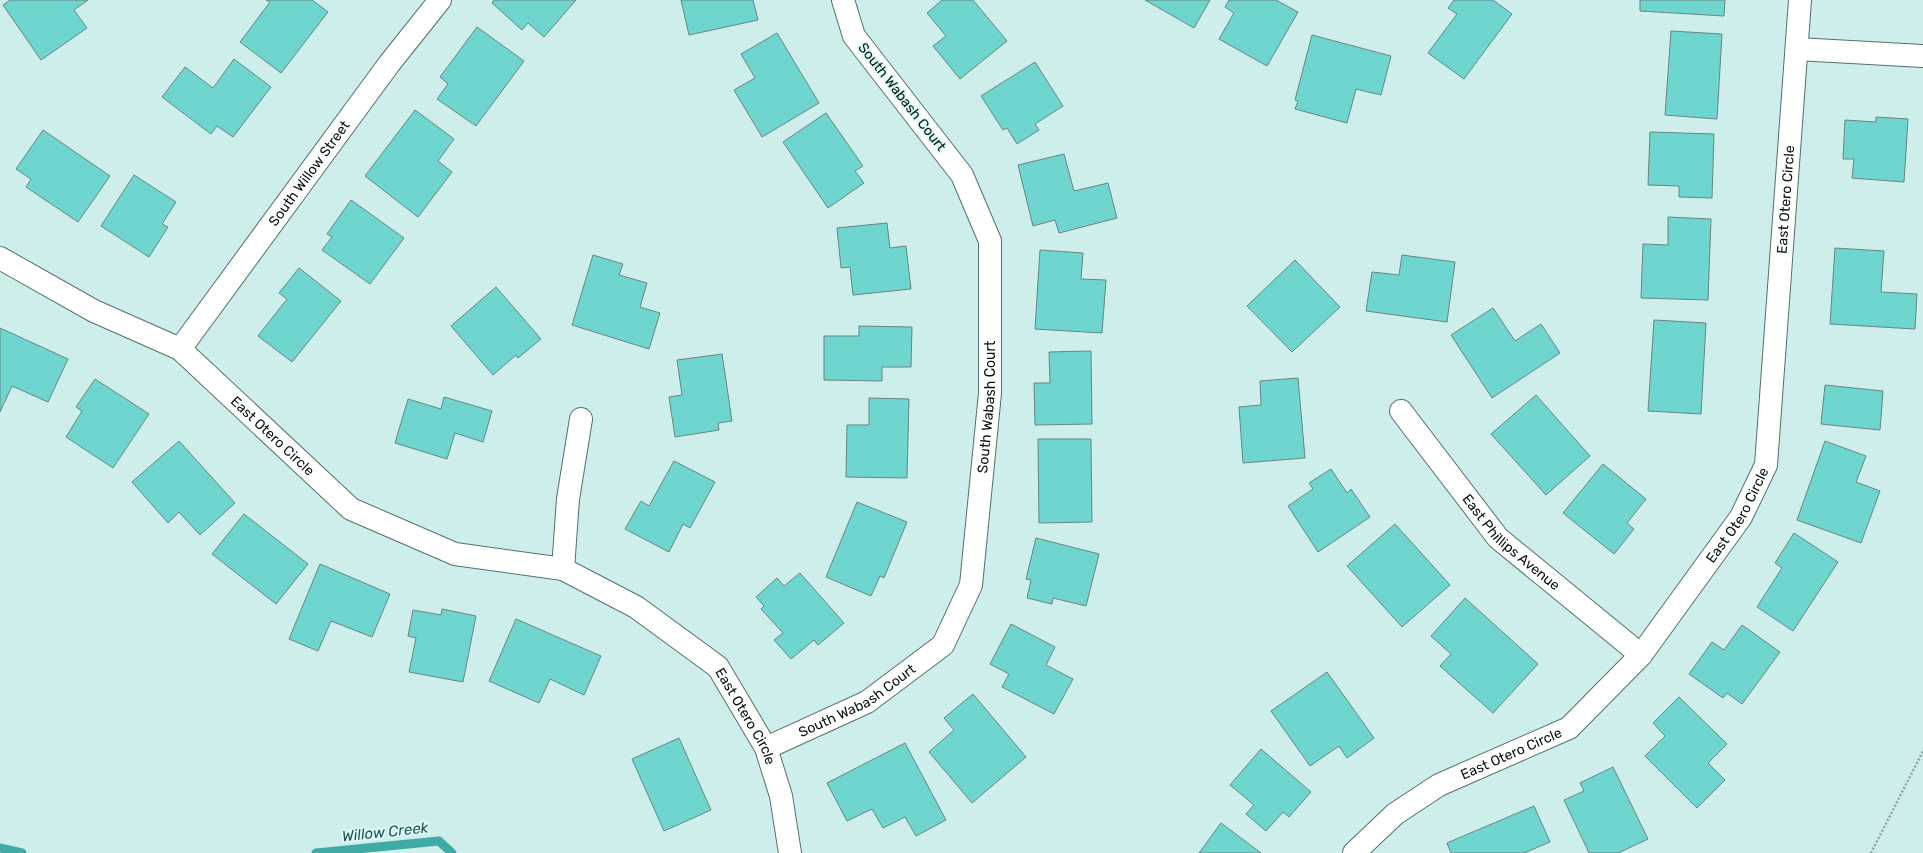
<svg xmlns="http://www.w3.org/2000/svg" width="1923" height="853" viewBox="0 0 1923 853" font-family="Rubik,sans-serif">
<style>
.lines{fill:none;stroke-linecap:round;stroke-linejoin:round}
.stream{stroke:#40aba5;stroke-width:9}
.building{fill:#6fd5cf;stroke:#688683}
.minor-casing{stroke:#54706e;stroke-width:24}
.path{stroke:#8da6a4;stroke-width:2.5;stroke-dasharray:2 2;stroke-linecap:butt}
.minor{stroke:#fff;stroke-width:22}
.labels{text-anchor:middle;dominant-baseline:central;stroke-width:4;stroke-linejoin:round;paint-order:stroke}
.street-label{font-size:14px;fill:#071211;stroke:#dbfbf9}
.water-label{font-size:15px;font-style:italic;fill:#255351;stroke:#dbfbf9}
</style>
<rect width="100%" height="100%" fill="#ceeeeb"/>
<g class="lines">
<!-- stream -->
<path class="stream" d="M0,848L22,853
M316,853L439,841L452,853"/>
</g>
<!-- building -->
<path class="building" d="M10,0H88L74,10L87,28L41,60L3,5Z
M266,0H312L328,12L281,73L240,42L270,2Z
M494,0H576L544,37L528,23L522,30L492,3Z
M681,0H753L758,20L689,35Z
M942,0H973L1007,41L960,79L933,46L946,36L927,13Z
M1145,0H1210L1194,28Z
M1229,0H1276L1298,12L1267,66L1219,39L1234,13L1225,7Z
M1454,0H1493L1512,14L1464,79L1428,53L1457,14L1448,8Z
M1640,0H1725L1724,16L1640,11Z
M477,27L524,61L476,126L437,99L448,84L440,77Z
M1671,31L1722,34L1717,119L1665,115Z
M777,33L819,103L762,137L734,90L755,78L741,54Z
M1312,35L1391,56L1381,95L1356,89L1347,123L1295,109L1298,101L1295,100Z
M234,59L271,87L233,137L217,126L211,134L162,97L185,67L213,88Z
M1035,62L1063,106L1035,124L1039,130L1017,144L1007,128L1003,130L981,96Z
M415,110L454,139L438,161L452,172L418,217L365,176Z
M826,113L863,166L855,171L864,183L828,208L783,142Z
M1876,117L1908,119L1904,182L1852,178L1854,159H1843L1845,120L1876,122Z
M43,130L110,176L78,222L26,187L31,179L16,169Z
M1650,132L1714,134L1712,198L1679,197V186L1648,185Z
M1064,154L1074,191L1108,183L1117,218L1059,233L1055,220L1033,226L1018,165Z
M134,175L176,202L162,224L168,227L149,257L101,226Z
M351,200L404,238L370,284L322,250L332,237L327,234Z
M1668,217L1711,219L1708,300L1641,298L1643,244L1668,245Z
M887,223L890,248L906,246L911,289L853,295L850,267L841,268L837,228Z
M1835,248L1884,251L1881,292L1917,294L1915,329L1830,324Z
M1040,250L1083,253L1081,279L1106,280L1102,333L1035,329Z
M593,255L623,264L619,275L647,283L640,307L660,313L649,349L572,325Z
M1402,255L1455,262L1447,322L1366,311L1372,272L1399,275Z
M1295,260L1340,307L1292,352L1247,306Z
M299,268L341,301L292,362L258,336L287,299L279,293Z
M496,287L541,339L518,358L516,355L493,375L451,326Z
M1493,308L1515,341L1541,324L1560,353L1492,398L1451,335Z
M1654,320L1706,323L1701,414L1648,411Z
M859,326L912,327L911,367H882V381L824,380V336H859Z
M0,328L68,359L48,402L12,386L0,412Z
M1091,351L1092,424L1035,425L1034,383H1050L1049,352Z
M722,354L732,421L718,423L719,430L675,437L669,397L682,395L677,360Z
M1298,378L1305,458L1243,463L1239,407L1261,405L1260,381Z
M95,379L149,414L113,468L66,437L82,411L76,407Z
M1825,385L1883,391L1880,430L1821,424Z
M1536,395L1590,456L1546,495L1491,434Z
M444,397L492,411L483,442L455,433L447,459L395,443L408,399L441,409Z
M869,398L909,399L907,478L846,477L847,425H869Z
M1038,439H1091L1092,522L1039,523Z
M179,441L235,503L200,535L179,512L168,523L132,482Z
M1825,441L1866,456L1856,482L1880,491L1861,543L1797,520Z
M674,461L715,482L690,528L683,524L669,552L625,529L641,501L649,506Z
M1603,464L1646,499L1627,523L1634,529L1614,554L1563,513Z
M1331,469L1347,493L1351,489L1370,517L1318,552L1288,506L1313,489L1309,483Z
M857,502L907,522L884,578L880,576L871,596L826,577Z
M244,514L308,564L276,604L212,554Z
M1395,524L1450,585L1402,627L1347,566Z
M1794,533L1838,562L1793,631L1757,607L1782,568L1775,563Z
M1036,538L1099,554L1086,606L1053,598L1052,604L1027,598L1031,580L1026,579Z
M320,564L390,594L372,637L331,621L318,651L289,639Z
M800,573L844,623L818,645L814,640L791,659L774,640L783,633L761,609L764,606L756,597L777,578L784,586Z
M1465,598L1538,664L1493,713L1440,666L1451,654L1431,636Z
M442,609L476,616L463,682L409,672L416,638L408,636L413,610L441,615Z
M516,619L601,656L584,695L550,679L539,703L489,681Z
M1011,624L1055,647L1046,665L1073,679L1054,714L1002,687L1009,674L990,664Z
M1742,625L1780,652L1742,704L1727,693L1723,698L1689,674L1712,642L1724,650Z
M1327,672L1374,738L1347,758L1339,746L1310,766L1271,711Z
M973,694L1026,757L972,803L929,752L954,730L944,718Z
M1679,697L1727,744L1708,763L1725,780L1697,808L1645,756L1665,736L1653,723Z
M679,738L711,810L664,831L632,759Z
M905,743L946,820L916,836L905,817L883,828L872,809L847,821L827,783Z
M1261,749L1311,792L1289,817L1283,812L1266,831L1246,814L1254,805L1230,785Z
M1613,767L1648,839L1618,853H1589L1564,800L1584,791L1580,783Z
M1534,806L1550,842L1524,853H1451L1447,843Z
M1221,823L1261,853H1199Z"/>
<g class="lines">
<!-- minor casing -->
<g class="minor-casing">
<g id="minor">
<path d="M1797,49L1923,56"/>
<path id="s1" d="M0,258L94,311L180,349L351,509L455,554L563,569L636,607L718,667L766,748L781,796L790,853"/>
<path id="s2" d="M180,349L389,64L440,0"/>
<path id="s3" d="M1401,411L1498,538L1641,655"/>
<path d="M563,569L568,499L581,419"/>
<path id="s4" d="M766,748L867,702L943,645L971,585L990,393V241L962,175L854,36L843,0"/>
<path id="s5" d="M1354,853L1395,814L1439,785L1569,728L1641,655L1741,517L1766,465L1800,0"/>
</g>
</g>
<!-- path -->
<path class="path" d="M1871,853L1923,751"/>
<!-- minor -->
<use href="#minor" class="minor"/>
</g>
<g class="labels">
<!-- street labels -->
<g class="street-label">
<text transform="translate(902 97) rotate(52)">South Wabash Court</text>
<text stroke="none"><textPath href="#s2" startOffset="218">South Willow Street</textPath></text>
<text stroke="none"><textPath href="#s5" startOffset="848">East Otero Circle</textPath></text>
<text stroke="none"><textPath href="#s4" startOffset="451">South Wabash Court</textPath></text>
<text stroke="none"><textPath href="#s1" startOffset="329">East Otero Circle</textPath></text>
<text stroke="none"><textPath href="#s5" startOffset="524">East Otero Circle</textPath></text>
<text stroke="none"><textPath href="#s3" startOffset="172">East Phillips Avenue</textPath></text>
<text stroke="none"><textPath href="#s4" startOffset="103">South Wabash Court</textPath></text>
<text stroke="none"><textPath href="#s1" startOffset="899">East Otero Circle</textPath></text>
<text stroke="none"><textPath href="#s5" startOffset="188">East Otero Circle</textPath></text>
</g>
<!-- water labels -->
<g class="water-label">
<text transform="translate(385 832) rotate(-6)">Willow Creek</text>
</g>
</g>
</svg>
